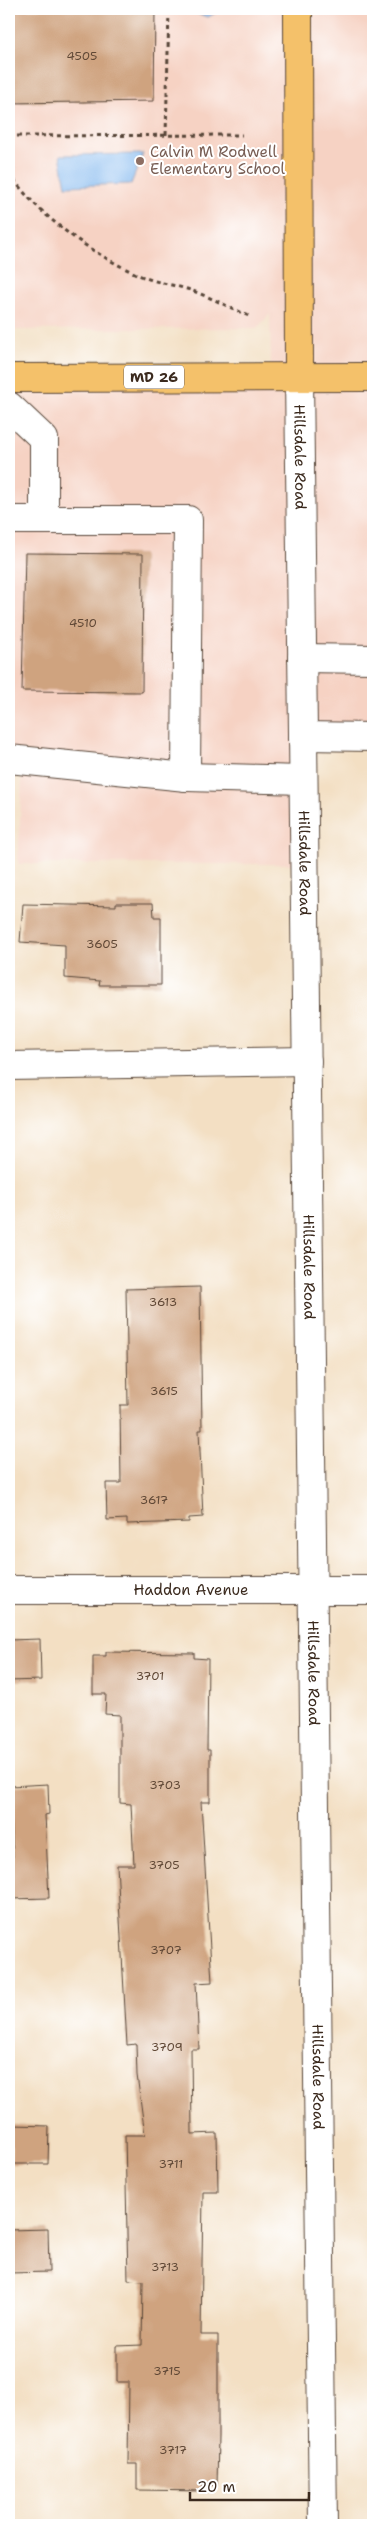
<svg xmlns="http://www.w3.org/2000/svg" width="382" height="2534" viewBox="0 0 382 2534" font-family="'Shantell Sans',sans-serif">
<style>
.built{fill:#f6d2c3}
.water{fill:#7fb6ee;stroke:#5d7086}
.building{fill:#cfa37f}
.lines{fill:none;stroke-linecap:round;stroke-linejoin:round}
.minor-casing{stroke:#574537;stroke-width:30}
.major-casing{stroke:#574537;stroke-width:30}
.path{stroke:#574537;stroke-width:3;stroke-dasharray:4 4;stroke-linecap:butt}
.minor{stroke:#fff;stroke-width:28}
.major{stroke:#f4c16a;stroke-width:28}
.education-dot{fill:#8d6e63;stroke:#fff;stroke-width:2}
.labels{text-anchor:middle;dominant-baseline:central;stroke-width:4;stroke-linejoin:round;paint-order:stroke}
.number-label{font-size:12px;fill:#604836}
.shield{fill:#fff;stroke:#766a62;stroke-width:1}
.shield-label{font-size:14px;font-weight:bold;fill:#3b2a1e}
.education-label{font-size:15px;fill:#785e54;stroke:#fff;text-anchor:start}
.street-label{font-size:15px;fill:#3b2a1e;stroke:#fff}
</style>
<rect width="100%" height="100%" fill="#fff"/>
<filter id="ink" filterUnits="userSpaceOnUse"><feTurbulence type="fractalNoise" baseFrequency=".02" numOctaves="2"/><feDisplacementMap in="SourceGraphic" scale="10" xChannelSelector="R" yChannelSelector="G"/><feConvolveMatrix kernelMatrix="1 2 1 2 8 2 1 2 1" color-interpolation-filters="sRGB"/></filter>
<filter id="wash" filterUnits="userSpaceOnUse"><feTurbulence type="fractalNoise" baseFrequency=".0096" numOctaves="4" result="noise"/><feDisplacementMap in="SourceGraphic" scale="20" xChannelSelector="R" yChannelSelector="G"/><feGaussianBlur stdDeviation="1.12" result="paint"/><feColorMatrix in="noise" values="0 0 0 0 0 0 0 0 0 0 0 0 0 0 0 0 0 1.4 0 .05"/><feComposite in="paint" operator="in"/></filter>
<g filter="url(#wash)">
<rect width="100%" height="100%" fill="#f3dfc3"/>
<!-- built -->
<path class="built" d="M9,9H373V739L301,742L302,864H18L22,777L9,776V375L271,368L270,314L257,328L9,330Z"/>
<!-- water -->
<path class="water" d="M193,9H223L208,17L197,14Z
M143,154L131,184L66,186L60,155Z"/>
<g id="blocks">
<!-- building -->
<path class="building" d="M9,9H155L154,101L9,103Z
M25,553L143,554L142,692L22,691Z
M116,903H153L154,917H161V985H99L100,981L65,978V945L20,942L23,904L116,906Z
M200,1287L202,1430H199L203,1517L189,1518V1522L127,1524V1519L107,1520L106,1483H121L120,1405H128L126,1289Z
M40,1639L41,1680L9,1681V1640Z
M106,1652L194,1653V1658L208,1659L207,1750H210V1802H201L212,1982L196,1983L199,2049H191L192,2134L217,2133L218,2192H203L201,2335H218V2436L217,2486L203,2484V2491L137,2490V2464H128L129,2382H117V2346L142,2345L143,2281L128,2280L125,2135H145L137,2075L136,2044L127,2045L117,1865H134L131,1804L120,1803V1715L105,1714L106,1694H93V1656H106Z
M48,1784L49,1814L45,1815L49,1898L9,1899V1857H13L10,1786Z
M12,2125L49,2126L48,2164H11Z
M48,2229L49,2272L9,2273V2230Z"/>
</g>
</g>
<g filter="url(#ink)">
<use href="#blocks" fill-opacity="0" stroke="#574537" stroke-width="1"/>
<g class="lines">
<!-- minor casing -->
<g class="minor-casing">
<g id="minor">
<path id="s1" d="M299,375L323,2525"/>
<path d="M9,406L44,439V520"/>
<path d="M9,520H188L186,777"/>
<path d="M302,658L373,659"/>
<path d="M303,736L373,737"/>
<path d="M9,759L186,777L303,780"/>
<path d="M9,1066L307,1061"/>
<path id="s2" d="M9,1590H373"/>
</g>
</g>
<!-- major casing -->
<g class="major-casing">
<path id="major" d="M298,9L299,375
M9,378L373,377"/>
</g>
<!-- path -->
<path class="path" d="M155,10L169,9L166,136
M9,136L242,135
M9,173C40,218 92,254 141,276C157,283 176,285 193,291C212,298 231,308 249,316"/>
<!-- minor -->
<use href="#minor" class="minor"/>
<!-- major -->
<use href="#major" class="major"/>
</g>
</g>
<!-- markers -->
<circle class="education-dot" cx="140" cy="161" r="5"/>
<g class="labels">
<!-- number labels -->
<g class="number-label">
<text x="82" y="56">4505</text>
<text x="83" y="623">4510</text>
<text x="102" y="944">3605</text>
<text x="163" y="1302">3613</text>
<text x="164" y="1391">3615</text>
<text x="154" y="1500">3617</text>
<text x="150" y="1676">3701</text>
<text x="165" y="1785">3703</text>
<text x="164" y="1865">3705</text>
<text x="166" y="1950">3707</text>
<text x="167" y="2047">3709</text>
<text x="171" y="2164">3711</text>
<text x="165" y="2267">3713</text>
<text x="167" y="2371">3715</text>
<text x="173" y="2450">3717</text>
</g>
<!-- shield labels -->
<rect class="shield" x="124" y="365.5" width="60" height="23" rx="4"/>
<g class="shield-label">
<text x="154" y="377">MD 26</text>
</g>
<!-- education labels -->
<g class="education-label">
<text x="150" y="152">Calvin M Rodwell<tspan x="150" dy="17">Elementary School</tspan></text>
</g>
<!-- street labels -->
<g class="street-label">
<text stroke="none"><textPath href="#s1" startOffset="82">Hillsdale Road</textPath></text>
<text stroke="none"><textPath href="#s1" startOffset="488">Hillsdale Road</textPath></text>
<text stroke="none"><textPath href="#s1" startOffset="892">Hillsdale Road</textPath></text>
<text stroke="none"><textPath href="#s2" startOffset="182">Haddon Avenue</textPath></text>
<text stroke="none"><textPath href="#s1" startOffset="1298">Hillsdale Road</textPath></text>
<text stroke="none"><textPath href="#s1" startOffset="1702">Hillsdale Road</textPath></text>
</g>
</g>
<!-- margin -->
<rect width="382" height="2534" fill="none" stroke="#fff" stroke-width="30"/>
<!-- scale -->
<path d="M190 2492v8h119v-8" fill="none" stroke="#3b2a1e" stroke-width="2.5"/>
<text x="197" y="2492" font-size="15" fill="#3b2a1e" stroke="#ffffff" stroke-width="4" paint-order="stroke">20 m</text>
</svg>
